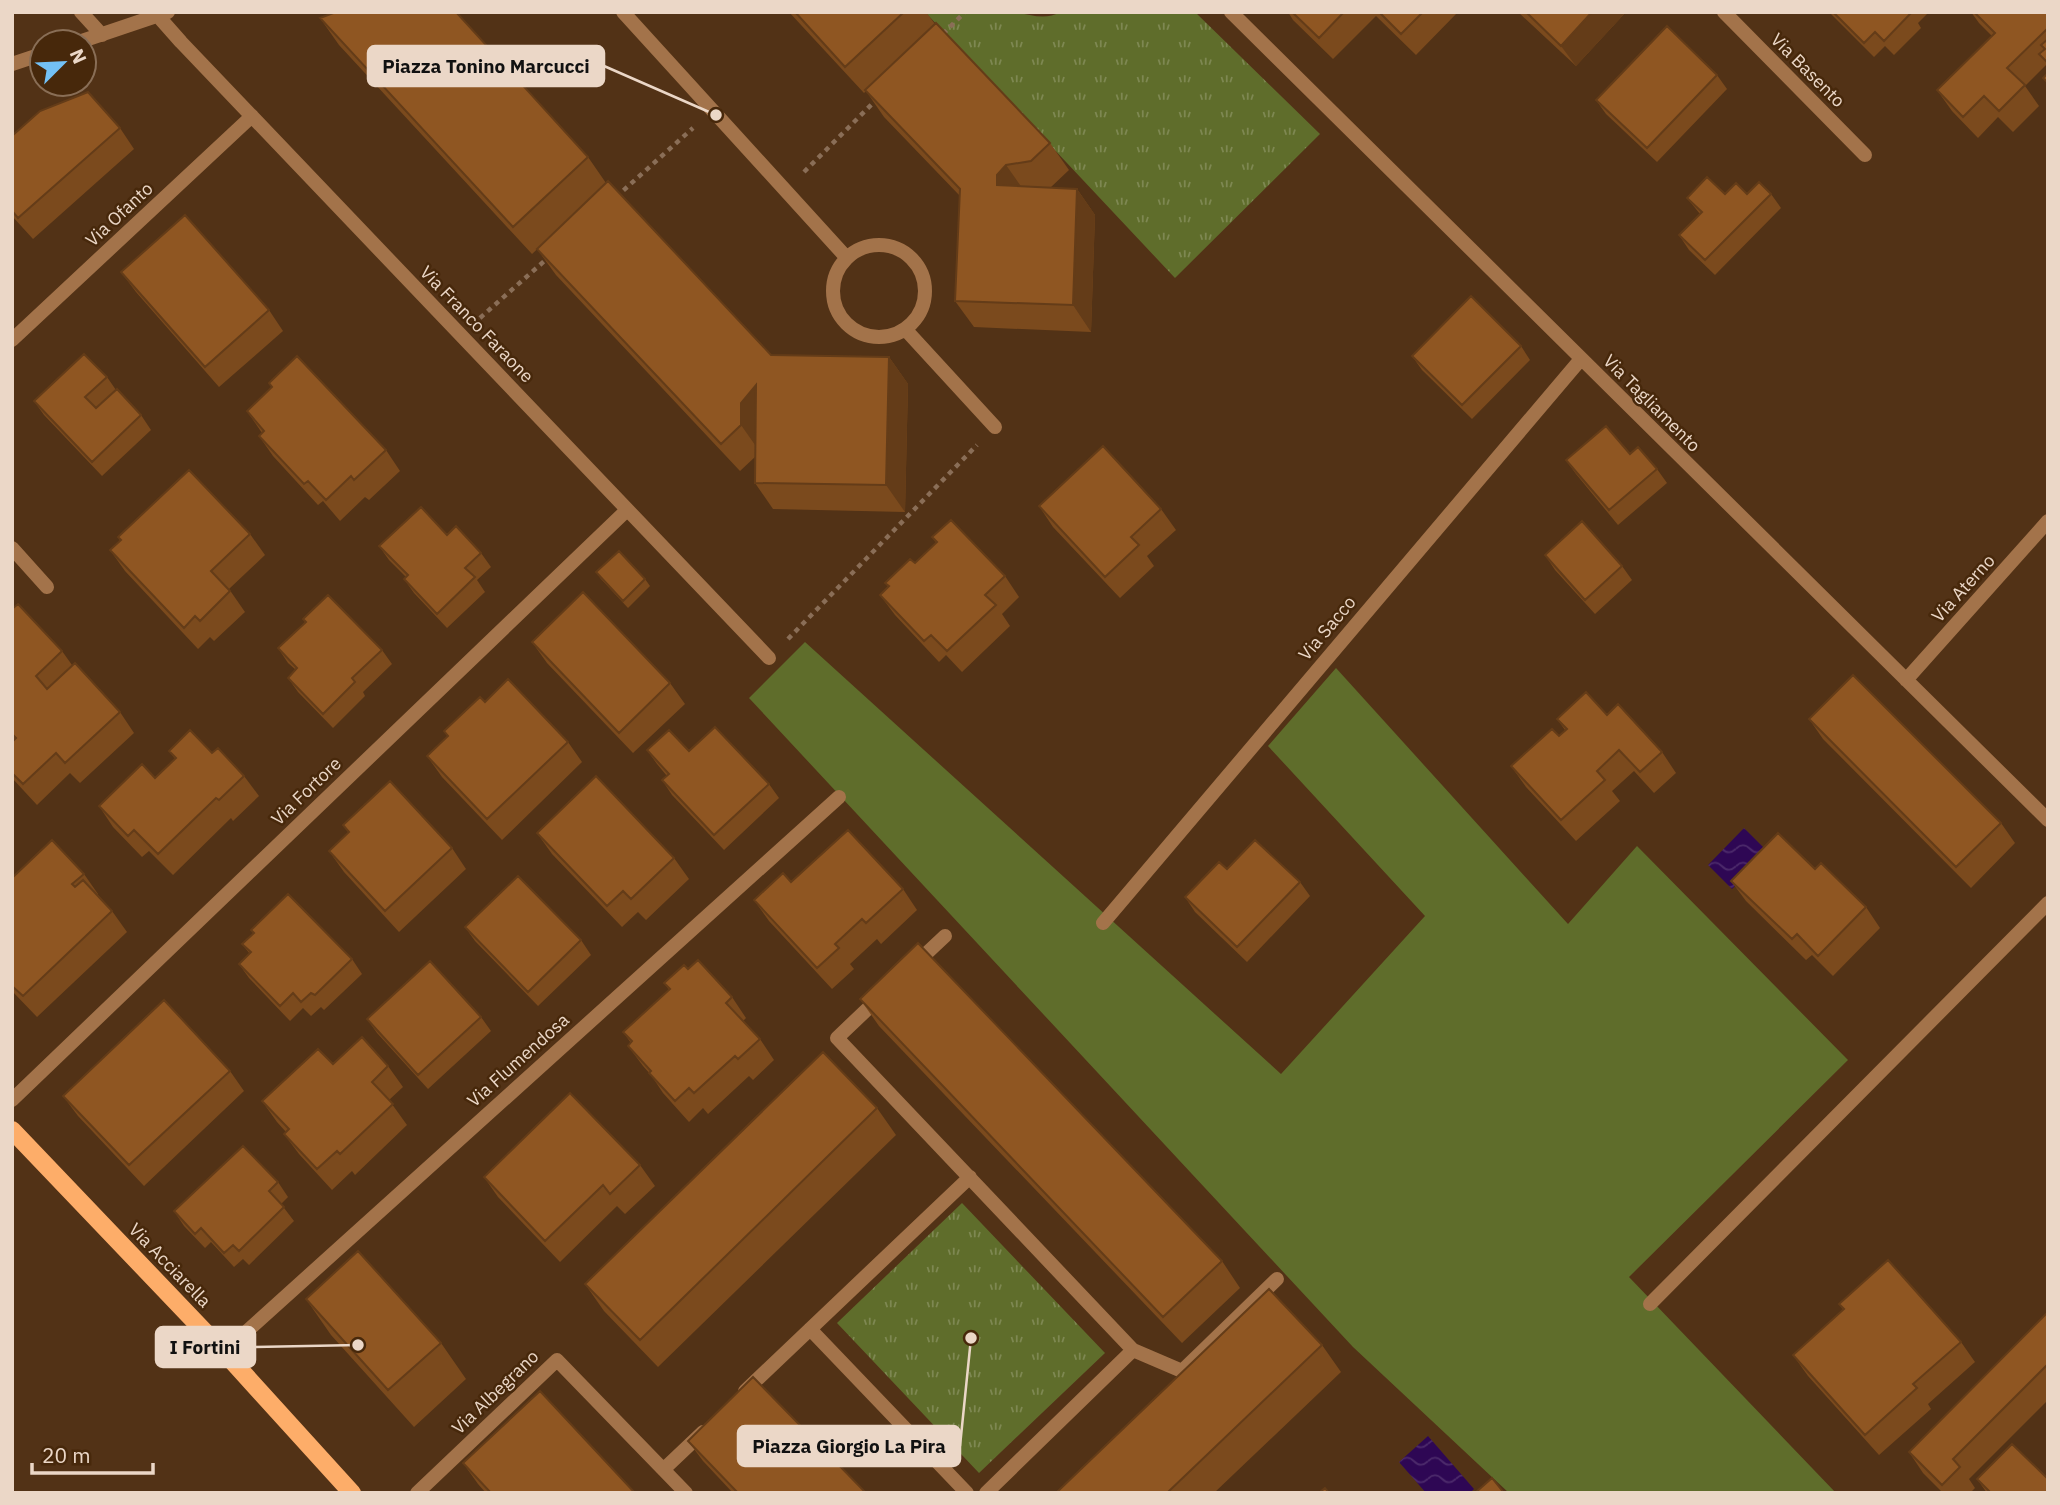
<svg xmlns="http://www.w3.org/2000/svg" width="2060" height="1505" viewBox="0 0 2060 1505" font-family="'IBM Plex Sans',sans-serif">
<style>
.grass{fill:#5f6d2b}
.park{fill:url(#park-tufts)}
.water{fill:url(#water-waves)}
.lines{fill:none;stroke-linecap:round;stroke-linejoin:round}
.path{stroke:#8a6e57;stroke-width:4.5;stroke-dasharray:5 5;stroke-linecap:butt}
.street{stroke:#a3734a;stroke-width:14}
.primary{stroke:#fdad69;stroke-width:18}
.wall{fill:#7b4a1d}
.shaded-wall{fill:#643c18}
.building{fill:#8f5622;stroke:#643c18;stroke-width:2}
.labels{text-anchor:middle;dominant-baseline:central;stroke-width:5;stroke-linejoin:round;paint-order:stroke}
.street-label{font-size:18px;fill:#ebd7c7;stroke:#47280b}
.leader{fill:none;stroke:#ebd7c7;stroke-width:2.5}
.callout-dot{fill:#ebd7c7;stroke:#47280b;stroke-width:2.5}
.callout{fill:#ebd7c7;stroke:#ebd7c7;stroke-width:2.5}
.callout-label{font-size:19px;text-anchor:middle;font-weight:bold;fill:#111}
</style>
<defs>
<pattern id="park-tufts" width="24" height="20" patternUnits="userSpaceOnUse" patternTransform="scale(1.75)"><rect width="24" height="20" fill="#5f6d2b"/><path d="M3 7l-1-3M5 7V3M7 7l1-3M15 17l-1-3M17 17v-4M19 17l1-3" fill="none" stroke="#7e8852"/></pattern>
<pattern id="water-waves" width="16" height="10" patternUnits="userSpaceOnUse" patternTransform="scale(1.75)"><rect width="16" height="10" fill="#2e0754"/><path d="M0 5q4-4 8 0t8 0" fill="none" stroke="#4c2a6b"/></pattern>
</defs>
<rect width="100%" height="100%" fill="#523216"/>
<!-- grass -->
<path class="grass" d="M805,642L1281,1074L1425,916L1268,746L1336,668L1568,924L1637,846L1848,1060L1629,1277L1836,1493H1509L1353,1347L749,698Z"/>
<!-- park -->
<path class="park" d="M925,12C954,12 984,10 1013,12C1030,14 1044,21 1061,12H1195L1320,134L1175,278Z
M962,1203L1105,1353L979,1473L837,1323Z"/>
<!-- water -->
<path class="water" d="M1744,828L1769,853L1732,889L1708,865Z
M1428,1436L1474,1489L1470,1493H1426L1399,1462Z"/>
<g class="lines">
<!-- path -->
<path class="path" d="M943,34L965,12
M804,172L877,99
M616,197L693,128
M480,318L550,256
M788,639L977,445"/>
<!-- street -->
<path class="street" d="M81,12L102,35
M623,12L846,257
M1231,12L2048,820
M1724,12L1865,155
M158,16L181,42L769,658
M79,42L168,12
M12,64L42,54
M833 291a46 46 0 1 1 92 0a46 46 0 1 1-92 0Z
M905,329L995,427
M12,340L252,116
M12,548L47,587
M1906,680L2048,521
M1103,923L1581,359
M913,966L945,936
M880,997L837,1038L1133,1350
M12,1100L627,510
M1650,1304L2048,903
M810,1329L967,1493
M224,1352L839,797
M745,1391L970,1177
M664,1469L703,1432
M417,1493L557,1360L686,1493
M986,1493L1133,1350L1182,1371L1277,1279"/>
<!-- primary -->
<path class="primary" d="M12,1130L224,1352L352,1493"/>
</g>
<!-- wall -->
<path class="wall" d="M789,12H926L935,24L1050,143L1069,170L1050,188L1077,189L1095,215L1091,332L974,327L955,301L960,196L884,117L866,91L864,93Z
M1288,12H1458L1416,55L1376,16L1333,59L1293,20Z
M1518,12H1626L1576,66Z
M1829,12H1929L1918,23L1921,28L1894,55L1885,46L1874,57Z
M1971,12H2048V66L2047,64L2025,86L2039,106L2013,132L1998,117L1978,138L1952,111L1937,90L1992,36L1979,23Z
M320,18L588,157L606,183L771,355L889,357L908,384L905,512L773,509L755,483V457L740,471L556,275L537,249L547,240L532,254L339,45Z
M1717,75L1727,89L1657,162L1606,114L1596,100Z
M120,128L134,149L33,239L12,216V136Z
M1725,194H1771L1781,208L1715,275L1689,250L1679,235L1700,214L1687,198Z
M121,272L269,310L283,331L219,387L136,292Z
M1521,346L1530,360L1472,419L1422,370L1412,356Z
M107,377L116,390L141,415L151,430L102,476L44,415L34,401Z
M247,411L386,450L400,471L369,500L365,497L340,521L323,501L318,505L273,456L259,436L262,433Z
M1630,454L1657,469L1667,483L1618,525L1576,474L1566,460Z
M1039,506L1161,509L1176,530L1147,556L1154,566L1120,598L1053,527Z
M250,534L265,555L229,589L245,612L214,641L210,637L198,649L125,571L110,550L120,541L118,537Z
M447,535L481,553L491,567L477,580L485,592L447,628L414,593L404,579L406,577L389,560L379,546Z
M932,537L1005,576L1019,597L1002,614L1010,626L962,672L946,655L939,662L895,615L880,595L888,587L885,583L915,563L936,543Z
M1545,555L1622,566L1632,580L1595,614L1555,570Z
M596,572L645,579L650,586L628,608L601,579Z
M12,609L62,651L72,665L120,712L134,733L80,783L70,773L37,805L12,778V742L14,740L12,739Z
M303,619L382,650L392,664L363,692L365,696L333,728L298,692L288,678L296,670L288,663L278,648L305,622Z
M532,642L670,683L685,704L633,753L547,663Z
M1607,715L1662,752L1676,773L1654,793L1634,771L1612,791L1620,801L1576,841L1526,787L1511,766L1559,736L1565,730L1557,719Z
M1809,719L2001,823L2015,843L1971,888L1823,739Z
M444,731L568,742L582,762L502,840L442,777L427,756L448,737Z
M647,750L689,751L769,784L779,798L724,850L672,795L662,780L667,776L657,764Z
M169,751L212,753L244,776L259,796L233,821L231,818L173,875L149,851L142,857L113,827L99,806L155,778L175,759Z
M343,825L452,848L466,869L399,932L344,872L329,851L349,833Z
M537,833L674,858L689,879L646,920L638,912L622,927L552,854Z
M1815,869L1866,907L1880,928L1833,976L1812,955L1806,960L1746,901L1731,881Z
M84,874L98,894V895L112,911L127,932L37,1017L12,991V878Z
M791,882L903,889L917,910L881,944L877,939L850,964L854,969L832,989L769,921L754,900Z
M1300,882L1310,896L1247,962L1195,912L1185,897Z
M465,927L581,940L591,955L538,1006L475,941Z
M242,944L352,959L362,974L324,1010L321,1007L311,1016L303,1008L290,1021L249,978L239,964L250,954Z
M688,969L732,997L746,1018L743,1021L760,1039L774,1060L753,1080L749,1076L708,1114L703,1108L689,1122L663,1093L651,1075L643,1066L628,1046L631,1043L623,1032L669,990L664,983Z
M860,999L1222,1261L1240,1288L1182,1343L879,1026Z
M481,1017L491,1031L428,1089L377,1033L367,1019Z
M333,1064L388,1066L403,1087L389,1100L407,1125L355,1175L352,1171L332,1190L299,1154L284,1134L286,1132L277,1122L262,1101Z
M230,1071L244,1091L144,1186L78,1116L63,1096Z
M877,1108L896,1135L658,1367L604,1311L585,1284Z
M640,1165L655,1186L625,1214L617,1206L560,1262L498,1197L484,1177Z
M278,1182L288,1197L281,1204L294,1221L249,1265L243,1259L234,1267L211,1242L205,1248L184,1226L174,1211Z
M306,1299L441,1343L466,1379L414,1427L331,1335Z
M1839,1304L1961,1342L1975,1362L1928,1404L1931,1409L1879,1455L1808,1376L1793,1355L1843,1310Z
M2048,1312V1400L1969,1479L1975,1488L1970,1493H1943L1923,1473L1909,1452Z
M1322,1345L1341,1372L1214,1493H1056Z
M688,1441L866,1493H733L703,1461Z
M463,1463L635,1493H486L478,1484Z
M1977,1479L2048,1493H1987Z"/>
<!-- shaded-wall -->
<path class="shaded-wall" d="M1592,12H1626L1576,66L1561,46Z
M1006,165L1025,192L997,185V175Z
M1077,189L1095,215L1091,332L1073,305Z
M889,357L908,384L905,512L886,485Z
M756,385L760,452L741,425V403Z"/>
<!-- building -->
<path class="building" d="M336,12H456L588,157L513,227L320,18Z
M795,12H904L845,67Z
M1292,12H1344L1319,38Z
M1379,12H1423L1401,34Z
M1526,12H1592L1561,46Z
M1833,12H1910L1911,13L1884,41L1875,32L1864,43Z
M1974,12H2048V31L2046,30L2007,68L2025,85L1999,111L1984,96L1963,117L1937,90L1995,33Z
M936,23L1050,143L1031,161L1006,165L997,175V185L1077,189L1073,305L955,301L960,189L865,90Z
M1667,26L1717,75L1647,148L1596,100Z
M2048,39V63L2039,54L2045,49L2041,45Z
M2048,73V83L2043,78Z
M88,92L120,128L18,218L12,211L13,135L40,111Z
M1707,177L1725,194L1736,183L1747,194L1759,182L1771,194L1705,260L1679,235L1702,212L1687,198Z
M608,181L771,355L889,357L886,485L755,483L756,385L741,403V425L721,444L537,249Z
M185,215L269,310L205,367L121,272Z
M1471,296L1521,346L1462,405L1412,356Z
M84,354L107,377L85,397L96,408L117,389L141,415L92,462L34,401Z
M297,356L386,450L354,480L351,476L326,500L308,481L304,484L259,436L264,431L247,411L272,387L269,383Z
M1606,426L1630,454L1638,447L1657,469L1609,510L1566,460Z
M1103,446L1161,509L1131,537L1139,545L1105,577L1039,506Z
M189,470L250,534L211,571L230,591L200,621L195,616L184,628L110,550L121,540L118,537Z
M421,507L447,535L456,526L481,553L465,568L475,577L437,614L404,579L408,575L379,546Z
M951,520L1005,576L985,595L996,605L947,651L931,635L924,641L880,595L889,586L885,583L910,559L915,563L937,542L932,537Z
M1582,521L1622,566L1585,600L1545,555Z
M619,551L645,579L623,601L596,572Z
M583,592L670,683L619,733L532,642Z
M328,595L382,650L352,678L355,682L323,714L288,678L297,668L278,648L306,622L303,619Z
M18,604L62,651L36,676L47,689L75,663L120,712L65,763L56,753L23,784L12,773V742L16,738L12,734V609Z
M1853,675L2001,823L1956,867L1809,719Z
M508,679L568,742L487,819L427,756L448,736L444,731L480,697L485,702Z
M1586,692L1607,715L1618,704L1662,752L1640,772L1619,750L1597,771L1605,780L1561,820L1511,766L1552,729L1559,736L1567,729L1557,719Z
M715,727L769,784L714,835L662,780L669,774L647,750L669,730L689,751Z
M190,730L212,753L218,748L244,776L219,800L216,798L158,854L134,830L128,836L99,806L142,764L155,778L176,758L169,751Z
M596,776L674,858L631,899L623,891L607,906L537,833Z
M390,781L452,848L385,911L329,851L349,832L343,825Z
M848,830L903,889L866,923L862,919L835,944L839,948L817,968L754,900L783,873L791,882Z
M1778,833L1815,869L1821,863L1866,907L1818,956L1797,934L1792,939L1731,881Z
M52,840L84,874L72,884L75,887L83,880L112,911L23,996L12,986V878Z
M1255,840L1300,882L1237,947L1185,897L1219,862L1227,869Z
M518,876L581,940L528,992L465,927Z
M288,894L352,959L315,995L311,993L301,1002L293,993L280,1006L239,964L251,952L242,944L254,933L251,930Z
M918,943L1222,1261L1163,1317L860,999Z
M698,960L732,997L726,1003L760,1039L738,1059L735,1056L694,1093L689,1088L675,1101L649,1073L651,1071L628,1046L632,1041L623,1032L670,989L664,983L684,965L688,969Z
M430,961L481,1017L418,1075L367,1019Z
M164,1000L230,1071L129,1165L63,1096Z
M362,1037L388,1066L372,1082L393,1104L340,1154L337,1151L317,1169L284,1134L289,1129L262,1101L318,1049L333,1064Z
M823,1052L877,1108L640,1340L585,1284Z
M570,1093L640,1165L610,1194L603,1185L545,1241L484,1177Z
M243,1146L278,1182L269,1191L284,1207L239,1251L233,1245L224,1253L201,1228L195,1234L174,1211Z
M358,1251L441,1343L388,1390L306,1299Z
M1888,1260L1961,1342L1913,1384L1917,1388L1865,1435L1793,1355L1844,1309L1839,1304Z
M1269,1289L1322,1345L1167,1493H1056Z
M2048,1312V1364L1953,1459L1960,1467L1942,1485L1909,1452Z
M753,1377L866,1493H738L688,1441Z
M540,1391L635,1493H491L463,1463Z
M2012,1444L2048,1479V1493H1991L1977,1479Z
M1492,1478L1504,1493H1475Z
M1325,1488L1329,1493H1319Z"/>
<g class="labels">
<!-- street labels -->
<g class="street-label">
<text transform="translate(1808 70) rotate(45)">Via Basento</text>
<text transform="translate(119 214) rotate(-43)">Via Ofanto</text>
<text transform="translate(477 324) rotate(46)">Via Franco Faraone</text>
<text transform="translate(1652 403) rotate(45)">Via Tagliamento</text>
<text transform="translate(1963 588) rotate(-48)">Via Aterno</text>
<text transform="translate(1327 628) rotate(-50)">Via Sacco</text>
<text transform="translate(306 791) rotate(-44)">Via Fortore</text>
<text transform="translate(518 1060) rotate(-42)">Via Flumendosa</text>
<text transform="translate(170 1265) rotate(46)">Via Acciarella</text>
<text transform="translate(495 1392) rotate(-44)">Via Albegrano</text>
</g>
</g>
<!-- callouts -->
<path class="leader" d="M716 115L604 66M358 1345L255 1347M971 1338L960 1446"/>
<g class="callout-dot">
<circle cx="716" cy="115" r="7"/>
<circle cx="358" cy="1345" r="7"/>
<circle cx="971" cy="1338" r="7"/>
</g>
<g class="callout">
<rect x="368" y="46" width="236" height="40" rx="7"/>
<rect x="156" y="1327" width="99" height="40" rx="7"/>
<rect x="738" y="1426" width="222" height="40" rx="7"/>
</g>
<g class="callout-label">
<text x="486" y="73">Piazza Tonino Marcucci</text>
<text x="205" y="1354">I Fortini</text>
<text x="849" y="1453">Piazza Giorgio La Pira</text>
</g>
<!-- border -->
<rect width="2060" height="1505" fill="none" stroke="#ebd7c7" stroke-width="28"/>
<!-- north arrow -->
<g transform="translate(63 63) rotate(66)"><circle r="33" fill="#47280b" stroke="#896e56" stroke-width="2"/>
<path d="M0-5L12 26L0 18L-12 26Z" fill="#73c1f6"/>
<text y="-10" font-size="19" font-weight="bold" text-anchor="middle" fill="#ebd7c7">N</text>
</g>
<!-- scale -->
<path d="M32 1463v10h121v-10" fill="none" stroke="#ebd7c7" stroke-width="3.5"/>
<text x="42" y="1463" font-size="21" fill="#ebd7c7" stroke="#47280b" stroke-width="5" paint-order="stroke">20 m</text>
</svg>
